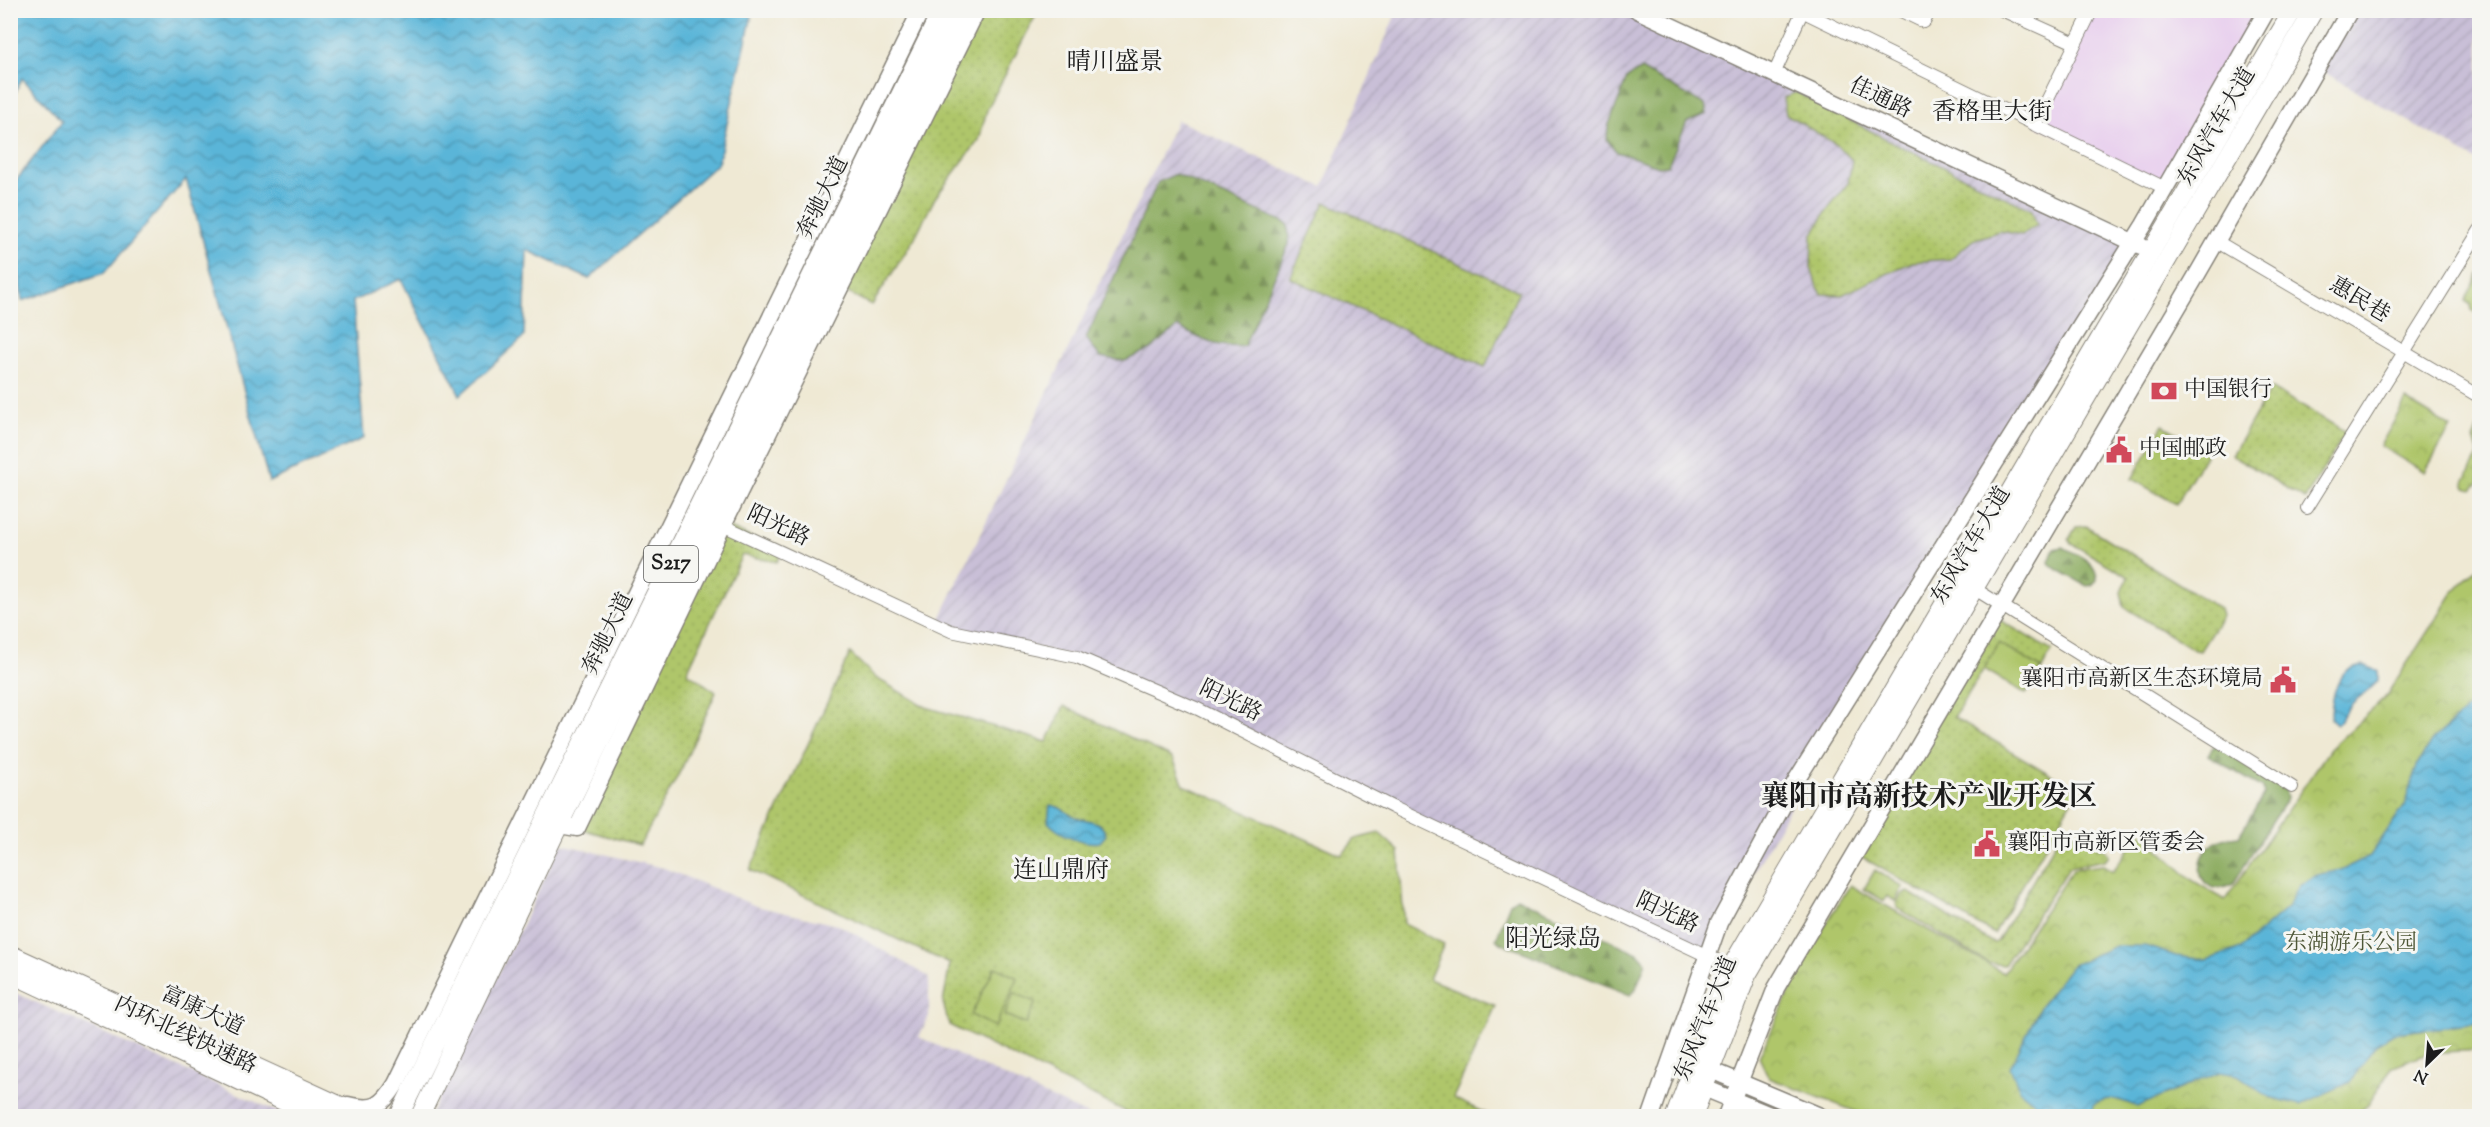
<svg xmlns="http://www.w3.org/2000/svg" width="2490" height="1127" viewBox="0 0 2490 1127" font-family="'Sorts Mill Goudy','Noto Serif SC',serif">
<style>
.built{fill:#e9d2ee}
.industrial{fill:url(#industrial-furrows)}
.grass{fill:url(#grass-dots);stroke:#667144;stroke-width:1.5}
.forest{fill:url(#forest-firs);stroke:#54643e;stroke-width:1.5}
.park{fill:url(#park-crowns);stroke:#667144;stroke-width:1.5}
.pitch{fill:#afc66b;stroke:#667144;stroke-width:1.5}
.water{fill:url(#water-waves);stroke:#3b687a;stroke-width:1.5}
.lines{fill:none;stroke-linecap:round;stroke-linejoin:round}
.street-casing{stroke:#868278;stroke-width:14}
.secondary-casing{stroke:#868278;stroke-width:19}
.primary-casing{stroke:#868278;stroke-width:20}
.highway-casing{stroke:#868278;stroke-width:23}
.street{stroke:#fff;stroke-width:12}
.secondary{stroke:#fff;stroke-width:16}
.primary{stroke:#fff;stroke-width:18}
.highway{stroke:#fff;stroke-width:21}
.labels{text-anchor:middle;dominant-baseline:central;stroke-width:6;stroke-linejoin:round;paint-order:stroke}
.shield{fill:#f6f6f2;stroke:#5d5d5c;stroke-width:1.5}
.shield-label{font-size:21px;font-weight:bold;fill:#1c1c1c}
.street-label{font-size:22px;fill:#1c1c1c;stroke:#f6f6f2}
.poi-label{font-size:22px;fill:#1c1c1c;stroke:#f6f6f2;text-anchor:start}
.park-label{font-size:22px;fill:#4f5838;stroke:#f6f6f2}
.neighbourhood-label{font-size:24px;fill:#1c1c1c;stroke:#f6f6f2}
.district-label{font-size:28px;font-weight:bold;fill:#1c1c1c;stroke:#f6f6f2}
</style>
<defs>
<pattern id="industrial-furrows" width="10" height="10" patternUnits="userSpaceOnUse" patternTransform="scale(1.5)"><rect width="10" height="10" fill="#c9bfd7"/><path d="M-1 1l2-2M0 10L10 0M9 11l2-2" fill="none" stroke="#aca4b8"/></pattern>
<pattern id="grass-dots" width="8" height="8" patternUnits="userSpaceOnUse" patternTransform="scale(1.5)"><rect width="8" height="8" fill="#afc66b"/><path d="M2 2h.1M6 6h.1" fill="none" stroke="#96aa5c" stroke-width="1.8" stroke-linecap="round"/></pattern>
<pattern id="forest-firs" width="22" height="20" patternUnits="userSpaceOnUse" patternTransform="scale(1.5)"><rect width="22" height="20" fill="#8bab5f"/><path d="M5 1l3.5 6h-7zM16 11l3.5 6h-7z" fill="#718a4e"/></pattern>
<pattern id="park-crowns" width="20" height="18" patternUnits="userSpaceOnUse" patternTransform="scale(1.5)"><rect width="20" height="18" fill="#afc66b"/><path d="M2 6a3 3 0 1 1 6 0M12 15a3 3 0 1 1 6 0" fill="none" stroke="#96aa5c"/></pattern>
<pattern id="water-waves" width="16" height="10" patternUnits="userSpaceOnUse" patternTransform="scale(1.5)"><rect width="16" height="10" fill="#5ab5d8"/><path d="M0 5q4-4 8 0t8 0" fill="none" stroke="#4a92ae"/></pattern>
</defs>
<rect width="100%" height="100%" fill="#f6f6f2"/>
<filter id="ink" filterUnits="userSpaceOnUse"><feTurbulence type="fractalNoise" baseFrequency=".0167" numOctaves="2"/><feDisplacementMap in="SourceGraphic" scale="12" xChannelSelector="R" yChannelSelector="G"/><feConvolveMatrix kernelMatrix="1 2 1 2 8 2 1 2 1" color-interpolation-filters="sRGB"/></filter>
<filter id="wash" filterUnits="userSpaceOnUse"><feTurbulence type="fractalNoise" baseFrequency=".008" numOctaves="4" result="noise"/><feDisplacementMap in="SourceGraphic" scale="24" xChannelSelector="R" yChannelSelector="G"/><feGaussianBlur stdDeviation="1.35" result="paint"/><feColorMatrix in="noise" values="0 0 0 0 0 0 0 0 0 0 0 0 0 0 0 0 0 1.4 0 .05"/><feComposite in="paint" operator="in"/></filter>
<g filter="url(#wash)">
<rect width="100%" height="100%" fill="#efe9d4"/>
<!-- built -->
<path class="built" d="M2092,11H2267L2165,188L2035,125Z"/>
<!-- industrial -->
<path class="industrial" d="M1397,11H1637L2133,242L1885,635L1708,956L1077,657L937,625L1177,120L1323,187Z
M2350,11H2479V162L2317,68Z
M561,844L664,868L756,906L841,926L929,977V1016L919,1037L1090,1116H430Z
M11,991L287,1116H11Z"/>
<!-- grass -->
<path class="grass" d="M975,11H1038L987,110L979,140L935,198L914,239L872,305L840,289Z
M1796,92L1888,140L2032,210L2037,225L2022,235L2000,231L1973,240L1950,259L1912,262L1842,295L1822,294L1816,284L1811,267L1812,236L1829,207L1848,183L1852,160L1837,145L1786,114L1783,98Z
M1325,202L1519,291L1485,367L1290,278Z
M2271,388L2346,432L2305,499L2232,455Z
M2479,423V482L2472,490L2466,488L2464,482L2479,454L2474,439Z
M2163,425L2208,451L2176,504L2132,479Z
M723,525L782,551L777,562L742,555L687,672L716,692L682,768L640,845L577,828Z
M2086,526L2220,609L2222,616L2200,651L2194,650L2124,607L2121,592L2129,577L2072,544L2069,539L2076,527Z
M1995,617L2052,651L2042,669L1999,644L1954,717L2078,791L1994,934L1855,853Z
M850,653L876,678L926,707L1047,742L1064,706L1173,758L1184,785L1342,855L1355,839L1379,833L1399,851L1404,924L1444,944L1429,979L1496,1006L1453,1098L1491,1116H1135L949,1025L943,1003L950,964L750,870Z
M2069,830L2106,851L2109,855L2105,860L2069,867L2004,965L1988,963L1897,908L1896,903L1902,894L1908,892L1993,943L1997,942L2061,833Z"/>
<!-- forest -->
<path class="forest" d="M1641,69L1705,105L1707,114L1687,122L1668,165L1659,166L1617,152L1607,140L1608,127L1627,78Z
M1176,174L1288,224L1289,244L1244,346C1219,349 1200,339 1178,327L1150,349L1125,361L1100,357L1086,338L1158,182Z
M2063,547C2077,555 2097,561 2097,580L2092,585L2087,586L2051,566L2049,562L2054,549Z
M2217,745L2285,786L2287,798L2233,884C2192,905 2185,838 2239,836L2264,794L2262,788L2208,755L2213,747Z
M1517,898L1638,953L1646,962L1635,991L1630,995L1499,942L1496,939L1510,903Z"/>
<!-- park -->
<path class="park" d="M2479,274L2480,315H2479L2472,310L2471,305L2465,301Z
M2406,400L2451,427L2425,472L2380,446Z
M2479,565V1050L2427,1053L2393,1066L2368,1105L2354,1116H2226L2210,1114L2194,1116H1867L1769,1078L1759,1057L1808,953L1850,885L2003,973L2073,869L2103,865L2113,871L2140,832L2192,880L2225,900L2330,749L2384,699L2452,594Z"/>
<!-- pitch -->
<path class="pitch" d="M1999,643L2042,669L2026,694L1984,669Z
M1875,870L1903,887L1895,901L1887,896L1884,901L1864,889Z
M995,967L1018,978L995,1027L971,1015Z
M1014,993L1036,1002L1026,1024L1005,1015Z"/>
<!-- water -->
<path class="water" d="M11,10H753V11L718,163L589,279L527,250L524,337L460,395L401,279L353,301L364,438L269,482L186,179L104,273L22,301L11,215V187L62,121L22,78L11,102Z
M2364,665L2378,671V681C2365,696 2347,701 2341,721L2337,724L2331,719C2331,705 2335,676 2349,669C2353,667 2360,666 2364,665Z
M2479,699V1023L2393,1033L2376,1044L2350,1082L2300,1105L2269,1097L2238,1075L2219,1072L2137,1107C2122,1100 2109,1095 2094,1104L2092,1116H2052L2020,1091L2010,1067L2041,1005L2072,965L2115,946H2145L2176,956L2207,960L2241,948L2287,908L2299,886L2316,875L2341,870L2370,856L2404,806L2418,763L2432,740Z
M1050,805C1061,806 1066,813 1075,817C1089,822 1101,819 1106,835L1100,842C1084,845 1058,834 1048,822Z"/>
</g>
<g filter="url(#ink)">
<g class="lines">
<!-- street casing -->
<g class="street-casing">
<path id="street" d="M1899,10L1924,22L1930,10
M2002,10L2075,43
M1802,11L2165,188
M1774,74L1803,10
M2035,125L2092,10
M2216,241L2480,397
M2307,508L2480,230
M716,522L951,631L1077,657L1198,709L1392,807L1731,967
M1975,589L2292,787"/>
</g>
<!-- secondary casing -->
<g class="secondary-casing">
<path id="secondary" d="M1637,10L2141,246
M559,825L577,828L723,525L977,10
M1699,1065L1820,1116
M1692,1083L1772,1116
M348,1105C374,1111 382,1107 396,1084L921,10
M1651,1116L1719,923L1797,779L2144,225L2267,10
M1726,1116L1776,988L2195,278L2350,10"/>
</g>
<!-- primary casing -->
<g class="primary-casing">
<path id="primary" d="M10,973L315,1116
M399,1116L942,10
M420,1116L559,825L961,10
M1675,1116L1731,967L2293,10
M1693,1116L1747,975L2314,10"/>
</g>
<!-- highway casing -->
<g class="highway-casing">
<path id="highway" d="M10,956L359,1116"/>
</g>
<!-- street -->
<use href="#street" class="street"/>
<!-- secondary -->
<use href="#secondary" class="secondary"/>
<!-- primary -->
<use href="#primary" class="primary"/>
<!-- highway -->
<use href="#highway" class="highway"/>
</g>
</g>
<!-- icons -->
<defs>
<g id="bank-bare" transform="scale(2.07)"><path d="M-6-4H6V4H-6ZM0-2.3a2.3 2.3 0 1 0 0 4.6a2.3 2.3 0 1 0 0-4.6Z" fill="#d1495b" stroke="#f6f6f2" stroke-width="2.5" paint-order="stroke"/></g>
<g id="civic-bare" transform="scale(2.07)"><path d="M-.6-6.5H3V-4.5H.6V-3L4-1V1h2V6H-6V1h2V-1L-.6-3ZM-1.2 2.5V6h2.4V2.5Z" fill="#d1495b" stroke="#f6f6f2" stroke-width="2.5" paint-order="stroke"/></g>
</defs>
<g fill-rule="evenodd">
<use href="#bank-bare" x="2164" y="391"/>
<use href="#civic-bare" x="2119" y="450"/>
<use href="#civic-bare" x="2283" y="680"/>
<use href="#civic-bare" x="1987" y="844"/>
</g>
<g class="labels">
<!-- shield labels -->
<rect class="shield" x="644" y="546" width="54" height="36" rx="4.5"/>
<g class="shield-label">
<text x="671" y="564">S217</text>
</g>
<!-- street labels -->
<g class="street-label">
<text transform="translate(1880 99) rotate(25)">佳通路</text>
<text transform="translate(2218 127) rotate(-60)">东风汽车大道</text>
<text transform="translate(824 198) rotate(-64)">奔驰大道</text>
<text transform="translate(2359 301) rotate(31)">惠民巷</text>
<text transform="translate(778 527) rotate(25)">阳光路</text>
<text transform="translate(1972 546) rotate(-59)">东风汽车大道</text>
<text transform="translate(609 634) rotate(-64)">奔驰大道</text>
<text transform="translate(1230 702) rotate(26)">阳光路</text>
<text transform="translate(1667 914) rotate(25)">阳光路</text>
<text transform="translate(202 1012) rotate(25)">富康大道</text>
<text transform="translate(1707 1019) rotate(-68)">东风汽车大道</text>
<text transform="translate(185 1036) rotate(25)">内环北线快速路</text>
</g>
<!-- poi labels -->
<g class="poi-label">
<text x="2184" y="391">中国银行</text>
<text x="2139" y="450">中国邮政</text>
<text x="2263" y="680" text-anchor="end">襄阳市高新区生态环境局</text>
<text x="2007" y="844">襄阳市高新区管委会</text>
</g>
<!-- park labels -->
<g class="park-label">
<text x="2351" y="944">东湖游乐公园</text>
</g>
<!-- neighbourhood labels -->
<g class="neighbourhood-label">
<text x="1115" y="63">晴川盛景</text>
<text x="1992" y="113">香格里大街</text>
<text x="1061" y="871">连山鼎府</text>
<text x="1553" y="940">阳光绿岛</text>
</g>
<!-- district labels -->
<g class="district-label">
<text x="1929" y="798">襄阳市高新技术产业开发区</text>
</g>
</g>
<!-- margin -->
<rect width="2490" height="1127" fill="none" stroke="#f6f6f2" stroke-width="36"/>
<!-- north arrow -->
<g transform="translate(2427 1064) rotate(205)" stroke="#f6f6f2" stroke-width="4.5" paint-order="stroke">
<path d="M0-4.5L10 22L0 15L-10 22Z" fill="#1c1c1c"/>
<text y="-9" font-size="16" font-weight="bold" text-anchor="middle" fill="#1c1c1c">N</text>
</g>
</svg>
